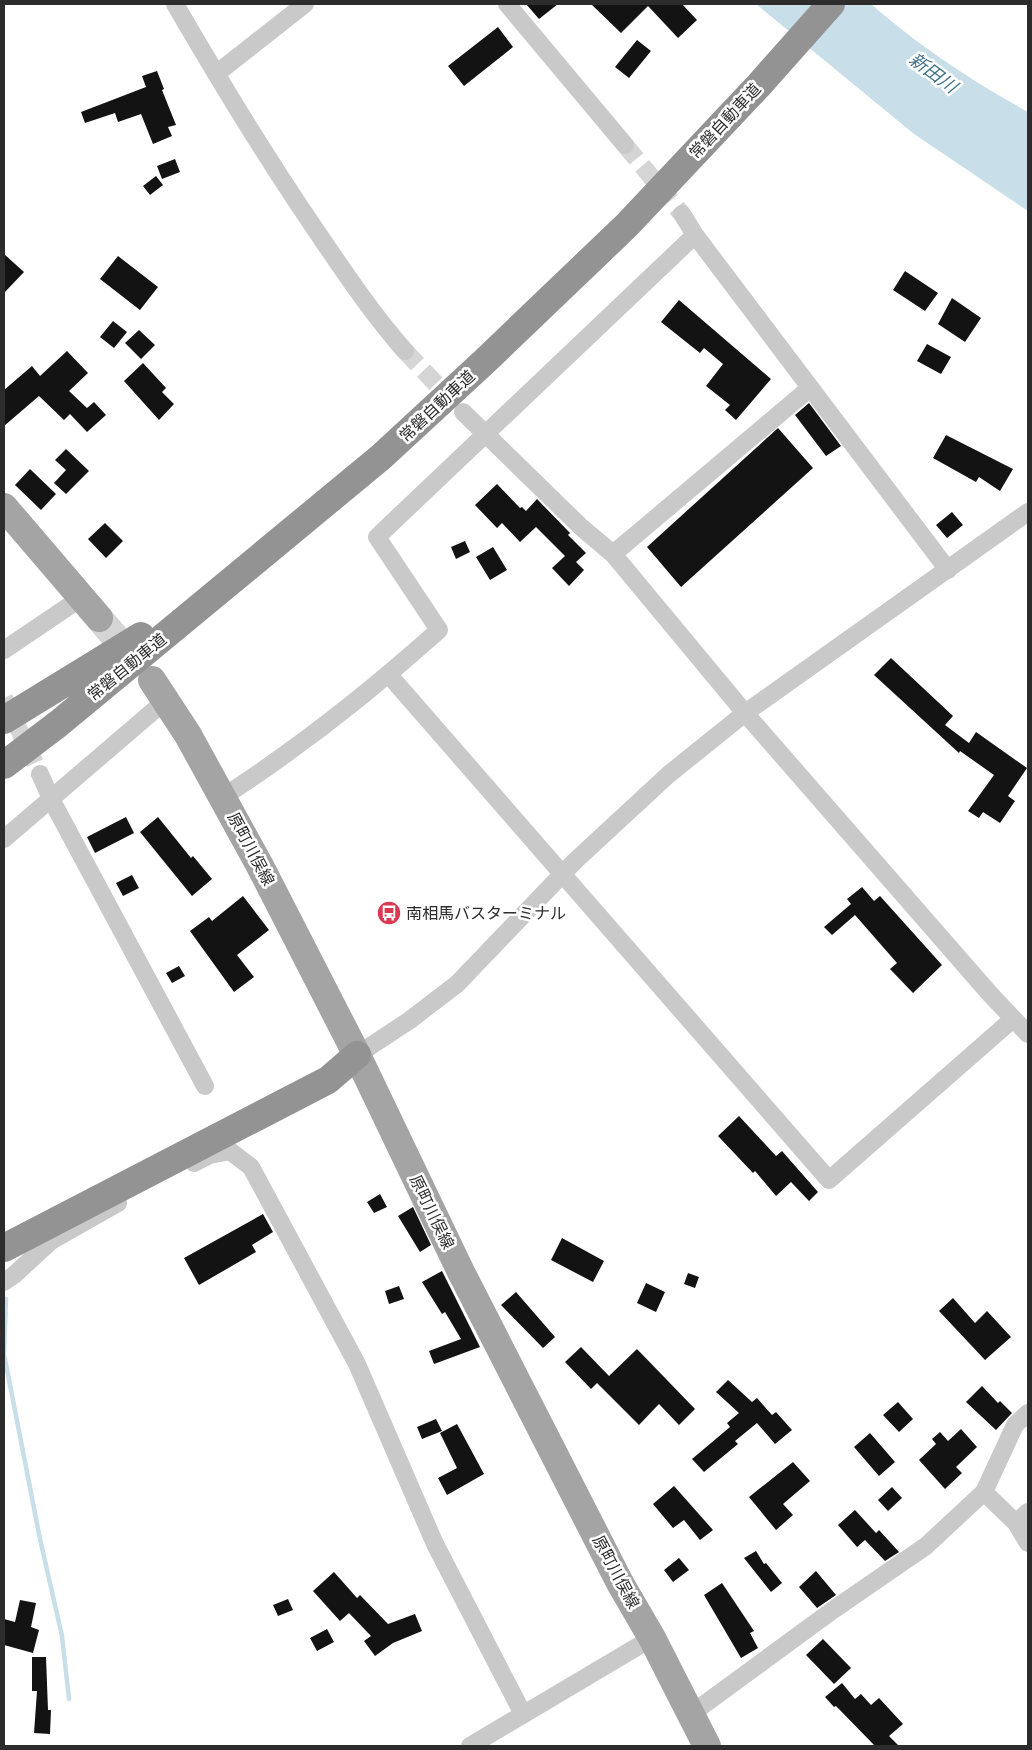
<svg xmlns="http://www.w3.org/2000/svg" width="1032" height="1750" viewBox="0 0 1032 1750" font-family="Cabin,'Noto Sans JP',sans-serif">
<style>
.water{fill:#c8dee8}
.lines{fill:none;stroke-linecap:round;stroke-linejoin:round}
.stream{stroke:#c8dee8;stroke-width:4.5}
.building{fill:#131313}
.street-tunnel{stroke:#d5d5d5;stroke-width:18;stroke-dasharray:18 9;stroke-linecap:butt}
.primary-tunnel{stroke:#d5d5d5;stroke-width:28;stroke-dasharray:28 14;stroke-linecap:butt}
.street{stroke:#c9c9c9;stroke-width:18}
.primary{stroke:#a4a4a4;stroke-width:28}
.highway{stroke:#939393;stroke-width:28}
.labels{text-anchor:middle;dominant-baseline:central;stroke-width:5;stroke-linejoin:round;paint-order:stroke}
.street-label{font-size:16px;fill:#2c2c2c;stroke:#fff}
.poi-label{font-size:16px;fill:#2c2c2c;stroke:#fff;text-anchor:start}
.water-label{font-size:18px;font-style:italic;fill:#407288;stroke:#fff}
</style>
<rect width="100%" height="100%" fill="#fff"/>
<!-- water -->
<path class="water" d="M756,4H871C922,48 969,79 1028,112V211L914,134Z"/>
<g class="lines">
<!-- stream -->
<path class="stream" d="M6,1299L4,1354L40,1539L62,1636L69,1699"/>
</g>
<!-- building -->
<path class="building" d="M526,4H558L539,19Z
M591,4H682L697,20L678,38L648,6L621,33Z
M498,27L513,47L464,86L448,66Z
M637,40L651,51L629,78L615,67Z
M157,71L164,89L162,90L176,125L168,127L172,136L153,144L141,114L118,122L115,113L85,123L81,112L146,87L142,76Z
M175,159L180,172L162,179L157,166Z
M156,176L163,185L150,195L143,186Z
M4,254L24,272L4,293Z
M118,256L158,287L140,310L100,279Z
M905,271L938,293L925,311L893,290Z
M952,298L981,318L965,342L938,324Z
M679,300L771,379L736,420L725,410L730,405L706,386L723,364L704,348L700,353L661,322Z
M113,321L127,332L114,348L100,337Z
M139,330L155,345L141,359L125,343Z
M927,344L951,357L941,374L917,361Z
M67,351L88,373L69,391L87,408L94,402L106,415L87,432L70,414L64,420L39,396L4,426V390L32,366L40,376Z
M143,363L166,388L162,392L174,404L159,420L124,381Z
M809,403L841,446L826,456L795,415Z
M778,428L813,468L681,587L647,547Z
M946,435L1013,469L1000,491L979,477L976,482L933,458Z
M66,449L89,471L66,494L54,483L66,470L55,460Z
M30,469L56,494L41,510L15,485Z
M497,484L520,508L522,507L526,511L537,499L570,533L568,535L586,553L576,562L584,570L569,586L552,568L565,556L536,527L520,542L502,523L497,528L475,505Z
M952,512L963,525L947,538L936,525Z
M105,523L123,541L106,558L88,539Z
M465,541L470,552L456,559L451,547Z
M493,547L507,570L490,580L476,557Z
M891,658L953,716L945,725L969,743L976,732L1027,768L1008,796L1015,801L1000,823L983,812L979,818L968,811L994,775L960,751L959,753L874,675Z
M126,817L134,833L95,853L87,837Z
M158,817L191,858L193,856L212,879L192,896L140,832Z
M132,875L139,888L123,896L116,883Z
M862,887L874,901L880,896L942,965L913,993L890,969L897,963L855,915L832,935L824,927L851,904L847,899Z
M243,896L269,930L237,955L254,977L234,992L190,931L209,917L212,921Z
M179,966L185,976L172,983L166,973Z
M739,1116L776,1156L782,1151L818,1192L809,1201L791,1182L776,1196L755,1171L753,1173L718,1136Z
M380,1194L387,1207L374,1213L367,1202Z
M413,1207L431,1245L420,1252L398,1216Z
M263,1214L273,1232L252,1245L256,1252L199,1285L184,1258Z
M562,1238L604,1261L593,1282L551,1260Z
M442,1271L480,1347L434,1364L429,1351L461,1339L445,1312L442,1314L422,1282Z
M688,1273L699,1277L695,1288L684,1284Z
M646,1283L665,1292L656,1312L637,1303Z
M399,1286L404,1299L389,1304L385,1291Z
M516,1292L555,1337L543,1348L501,1305Z
M953,1298L975,1323L987,1311L1011,1337L985,1360L939,1311Z
M581,1347L609,1376L637,1349L695,1409L679,1425L659,1404L639,1425L597,1383L591,1389L565,1362Z
M728,1380L752,1402L757,1398L772,1415L776,1412L792,1430L775,1444L757,1423L735,1441L738,1444L704,1472L692,1459L730,1427L727,1423L739,1413L716,1392Z
M982,1386L998,1403L1000,1401L1012,1413L996,1430L966,1402Z
M898,1402L913,1419L899,1432L883,1415Z
M436,1419L442,1431L422,1439L417,1427Z
M457,1424L484,1474L447,1495L438,1478L457,1468L440,1433Z
M961,1429L977,1447L956,1467L962,1473L945,1489L919,1460L936,1444L932,1439L940,1432L948,1441Z
M870,1433L895,1462L879,1476L854,1447Z
M793,1462L810,1481L783,1504L793,1515L776,1530L749,1497Z
M674,1486L713,1530L700,1540L684,1520L673,1528L653,1504Z
M892,1487L902,1498L888,1511L878,1500Z
M855,1510L876,1533L879,1530L899,1552L885,1561L865,1540L857,1547L838,1525Z
M756,1551L764,1564L766,1563L782,1583L771,1592L744,1558Z
M679,1558L689,1570L673,1582L664,1570Z
M816,1571L836,1595L817,1608L799,1587Z
M334,1572L357,1598L360,1595L388,1624L415,1614L422,1631L393,1643L375,1656L364,1641L371,1636L349,1613L340,1621L313,1591Z
M722,1583L754,1631L750,1633L758,1648L741,1658L704,1595Z
M288,1599L293,1610L278,1616L273,1605Z
M20,1600L36,1603L31,1627L39,1630L33,1653L4,1645V1619L15,1622Z
M327,1629L334,1642L317,1651L310,1638Z
M823,1639L851,1668L834,1684L806,1655Z
M32,1657H46L48,1710H51L50,1734L34,1733L37,1691H32Z
M842,1683L855,1699L861,1694L871,1705L879,1698L903,1724L889,1736L899,1746H875L836,1706L834,1707L825,1697Z"/>
<g class="lines">
<!-- street-tunnel -->
<path class="street-tunnel" d="M625,145L682,214
M405,351L454,403
M4,698L40,774"/>
<!-- primary-tunnel -->
<path class="primary-tunnel" d="M99,618L138,664"/>
<!-- street -->
<path class="street" d="M175,4C219,80 264,154 313,226C343,270 370,311 405,351
M507,4L625,145
M216,74L305,4
M682,214L695,235L948,570
M463,412L581,527L613,554L745,713L990,994L1028,1034
M613,554L810,388
M4,650L81,598
M389,675L829,1180L1013,1019
M40,774L51,799L205,1086
M223,797C300,747 371,691 439,630L377,537L695,235
M4,839L165,701
M357,1055L410,1020L457,984L575,861L668,775L745,713L1028,512
M194,1163L210,1155L230,1151L251,1167L357,1364L435,1544L523,1714
M4,1282L14,1275L51,1241L118,1203
M984,1492L1016,1523L1028,1543
M1016,1523L1028,1512
M691,1714L833,1610L926,1546L984,1492L1015,1425L1028,1413
M470,1746L652,1638"/>
<!-- primary -->
<path class="primary" d="M4,507L99,618
M152,680L188,735L260,866L357,1055L461,1272L620,1583L652,1638L707,1746"/>
<!-- highway -->
<path class="highway" d="M4,720L141,636
M4,765L58,724L381,457L485,361L627,225L759,85L831,4
M4,1248L328,1080L357,1055"/>
</g>
<!-- icons -->
<defs>
<g id="bus-disc" transform="scale(1.25)"><circle r="9.5" fill="#d93952" stroke="#fff"/><path d="M-5-6H5V4H4V6H2V4H-2V6H-4V4H-5ZM-3.5-4V0h7V-4ZM-3.5 1.2v1.5H-2V1.2ZM2 1.2v1.5H3.5V1.2Z" fill="#fff"/></g>
</defs>
<g fill-rule="evenodd">
<use href="#bus-disc" x="389" y="913"/>
</g>
<g class="labels">
<!-- street labels -->
<g class="street-label">
<text transform="translate(725 121) rotate(-47)">常磐自動車道</text>
<text transform="translate(437 406) rotate(-43)">常磐自動車道</text>
<text transform="translate(127 667) rotate(-39)">常磐自動車道</text>
<text transform="translate(251 849) rotate(62)">原町川俣線</text>
<text transform="translate(432 1212) rotate(64)">原町川俣線</text>
<text transform="translate(616 1572) rotate(62)">原町川俣線</text>
</g>
<!-- poi labels -->
<g class="poi-label">
<text x="406" y="913">南相馬バスターミナル</text>
</g>
<!-- water labels -->
<g class="water-label">
<text transform="translate(933 73) rotate(36)">新田川</text>
</g>
</g>
<!-- border -->
<rect width="1032" height="1750" fill="none" stroke="#2c2c2c" stroke-width="10"/>
</svg>
